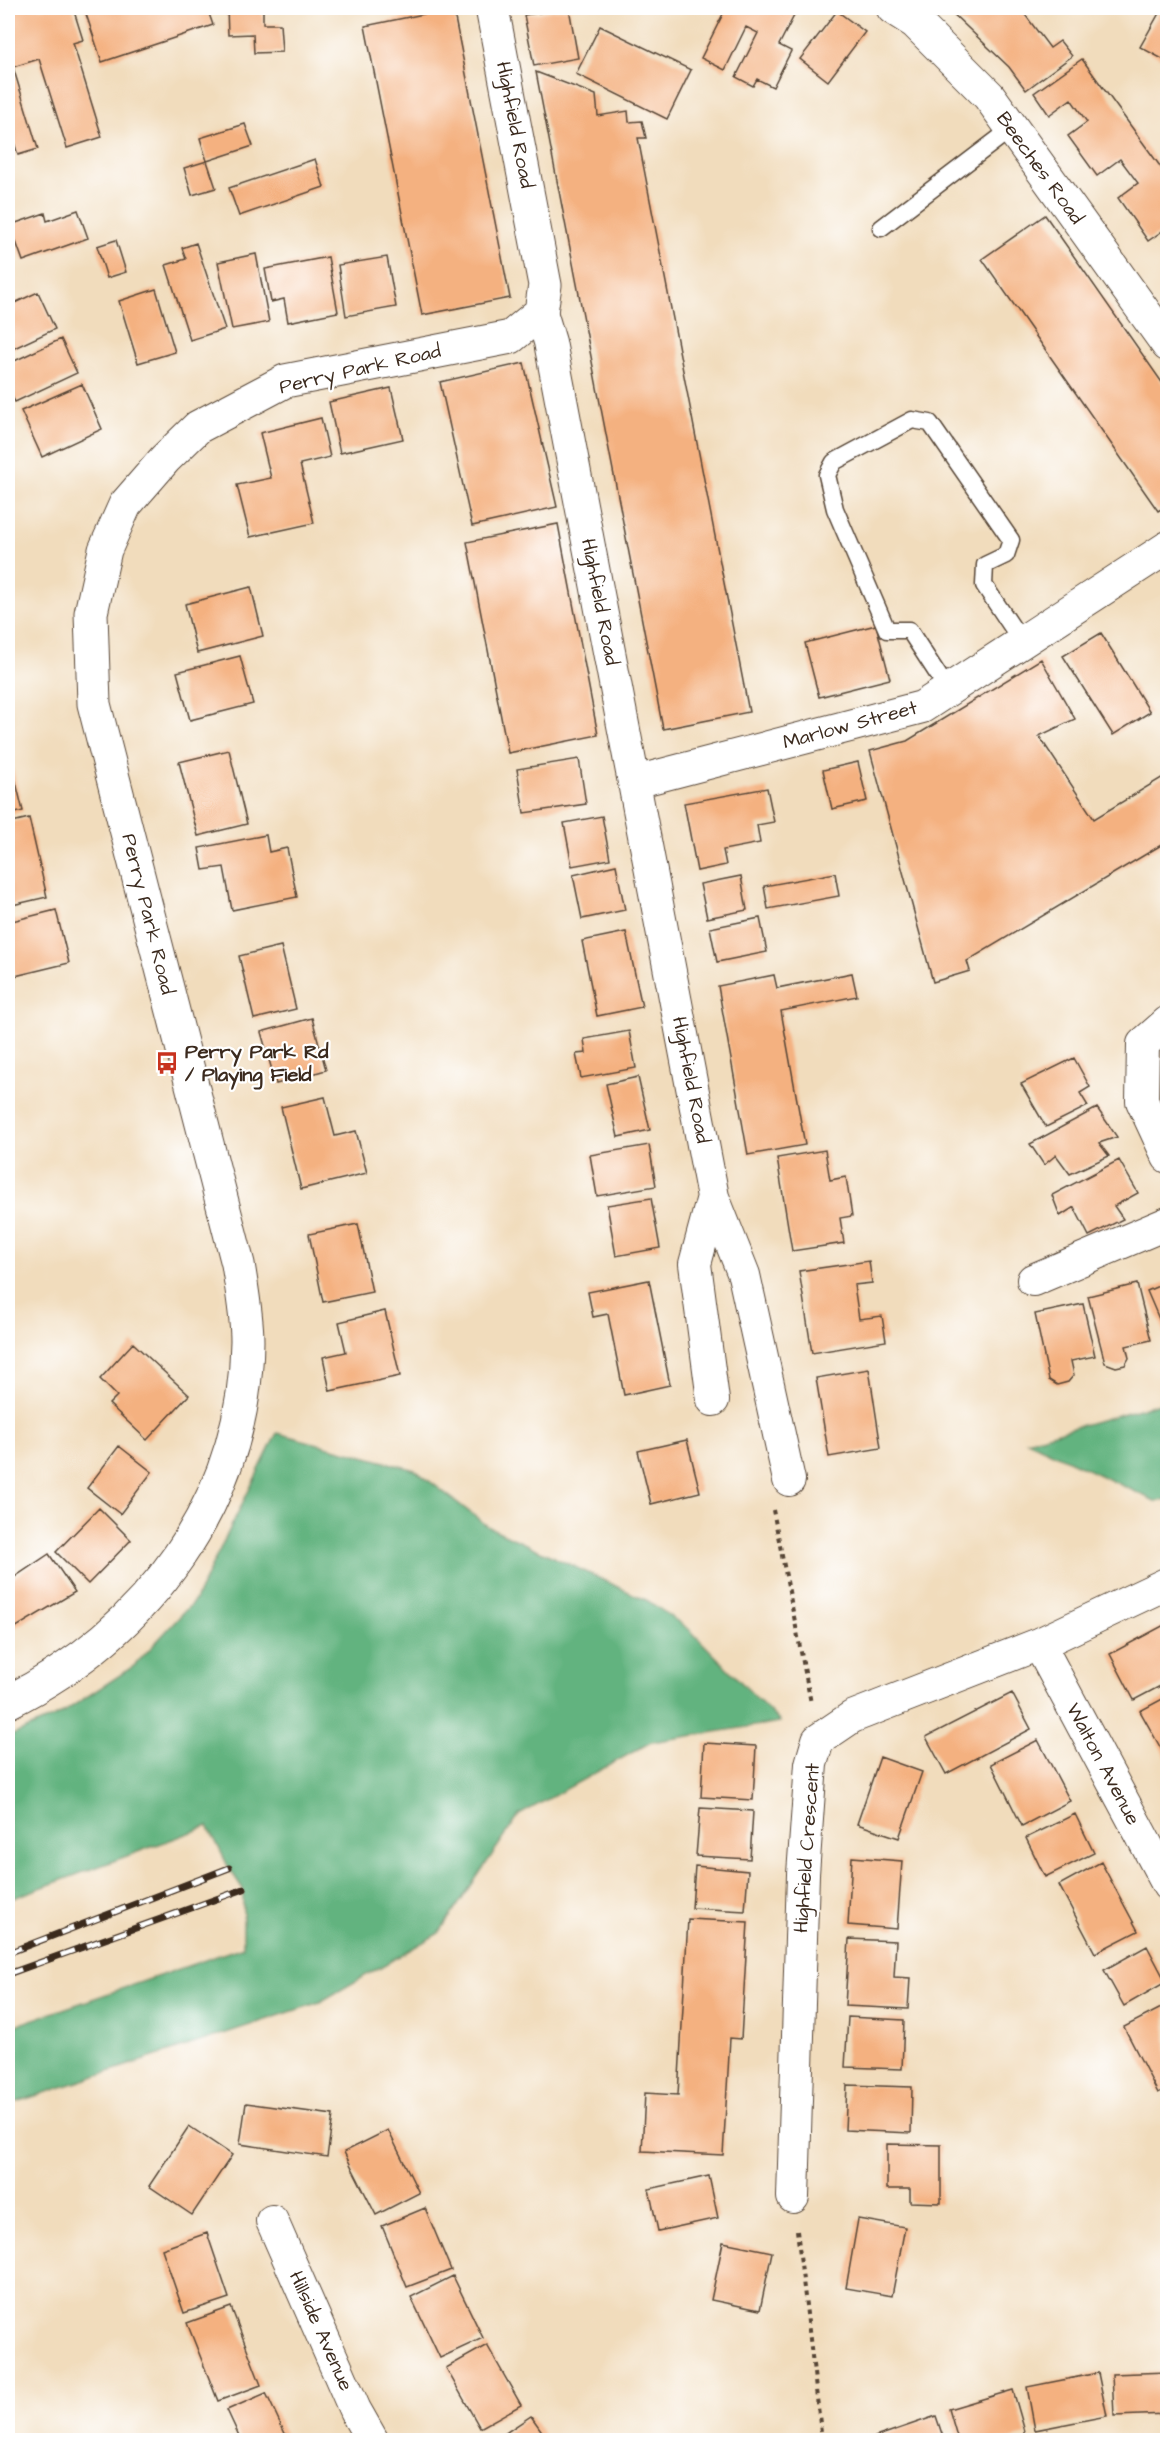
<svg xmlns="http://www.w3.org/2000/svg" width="1175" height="2448" viewBox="0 0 1175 2448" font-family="'Architects Daughter',sans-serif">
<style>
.forest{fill:#62b37f;stroke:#4e6e4e;stroke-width:1.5}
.building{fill:#f4b180}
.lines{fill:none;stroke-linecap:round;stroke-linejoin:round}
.service-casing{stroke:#564536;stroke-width:19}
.minor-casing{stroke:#564536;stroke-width:34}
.tertiary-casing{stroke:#564536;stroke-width:35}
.path{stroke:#564536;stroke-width:4;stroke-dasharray:4.5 4.5;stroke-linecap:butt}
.service{stroke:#fff;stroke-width:16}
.minor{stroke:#fff;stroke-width:32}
.tertiary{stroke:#fff;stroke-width:33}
.rail-casing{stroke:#3b2a1e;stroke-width:7}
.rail{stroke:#fff;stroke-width:4.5;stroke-dasharray:14;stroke-linecap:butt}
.labels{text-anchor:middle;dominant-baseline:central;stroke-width:4.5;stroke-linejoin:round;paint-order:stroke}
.street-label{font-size:20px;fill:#3b2a1e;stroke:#fff}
.poi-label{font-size:20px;font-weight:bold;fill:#3b2a1e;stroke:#fff;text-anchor:start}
</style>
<rect width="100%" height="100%" fill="#fff"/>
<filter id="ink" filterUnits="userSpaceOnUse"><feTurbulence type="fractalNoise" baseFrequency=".0167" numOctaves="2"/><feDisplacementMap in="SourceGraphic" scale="12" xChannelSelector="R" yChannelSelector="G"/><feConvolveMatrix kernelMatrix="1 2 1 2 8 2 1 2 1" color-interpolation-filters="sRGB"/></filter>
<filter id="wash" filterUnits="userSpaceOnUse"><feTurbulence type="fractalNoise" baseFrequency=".008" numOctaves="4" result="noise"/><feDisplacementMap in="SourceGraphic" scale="24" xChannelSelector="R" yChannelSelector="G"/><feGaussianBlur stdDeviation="1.35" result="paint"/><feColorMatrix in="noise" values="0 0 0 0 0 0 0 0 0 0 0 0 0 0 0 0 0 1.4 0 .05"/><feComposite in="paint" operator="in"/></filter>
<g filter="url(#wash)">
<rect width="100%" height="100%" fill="#f1dcbc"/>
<!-- forest -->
<path class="forest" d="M1167,1401V1499L1157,1502L1027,1441Z
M277,1433L415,1470L489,1527L648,1601L690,1630L780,1722L651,1742L519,1815L439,1933L320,2002L8,2105V2028L243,1947V1889L229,1868L208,1826L8,1900V1737L59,1715L134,1666L195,1600Z"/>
<g id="blocks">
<!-- building -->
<path class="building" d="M8,8H73L83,40L73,43L102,137L67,148L39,59L13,67L38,149L18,155L8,123Z
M84,8H207L213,25L102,62Z
M227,8H263V24H280L282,52L254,53L253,34L228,35Z
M453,8L510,298L422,315L365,26Z
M569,8L578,58L534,66L524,15Z
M726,8H798L779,45L791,51L773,87L757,79L753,86L736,77L758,33L746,27L725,70L701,58Z
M947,8H1020L1050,48L1060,41L1072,56L1026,90L1009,67Z
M1162,8H1168V62L1140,47Z
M837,11L865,32L828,81L800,59Z
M600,26L691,70L667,119L576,74Z
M1082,59L1168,177V227L1148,241L1118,198L1138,183L1120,159L1097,176L1068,136L1087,122L1071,99L1049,115L1034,93Z
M536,72L596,95L598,116L628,111L629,122L642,121L646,138H638L749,712L663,729Z
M245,124L253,146L207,161L216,188L192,195L184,168L207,161L200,138Z
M315,159L324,187L239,216L229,188Z
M78,210L88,238L23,261L10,225L45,213L47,221Z
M1045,215L1168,391V505L1158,511L982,259Z
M116,240L126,272L107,278L97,246Z
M196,243L225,329L190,340L166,265L186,259L182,248Z
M256,254L269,322L232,329L218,262Z
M328,257L338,312L288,322L284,299L271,302L265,269Z
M387,257L396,307L346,316L338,265Z
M156,289L175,352L138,363L119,301Z
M38,292L55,329L8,351V306Z
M61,339L77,373L15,402L8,390V364Z
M524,363L557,507L472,526L440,382Z
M82,384L102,429L42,457L21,411Z
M391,388L403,439L340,453L329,402Z
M321,418L330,457L300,464L314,523L250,537L237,485L271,478L260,433Z
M558,524L598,735L508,753L467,542Z
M251,587L263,636L197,653L185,604Z
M876,625L890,679L819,697L805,643Z
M1101,633L1150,712L1113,735L1063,656Z
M240,656L253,704L190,720L177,672Z
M1041,659L1075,719L1039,736L1094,819L1168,774V841L967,961L970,971L933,982L870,751L907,741Z
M229,750L247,824L198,836L179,762Z
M10,758L23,811L8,815V759Z
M579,759L586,804L524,813L517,769Z
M858,762L867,801L832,809L823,770Z
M767,788L774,822L757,825L760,843L723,850L726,865L697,871L684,803Z
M602,816L610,859L572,866L564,823Z
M29,818L47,897L8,906V823Z
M266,835L269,852L287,848L297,897L232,910L224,867L203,870L199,848Z
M616,865L625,910L582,919L573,875Z
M835,873L839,896L768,909L764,886Z
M741,876L747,910L707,918L700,884Z
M56,910L69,963L15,976L8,944V922Z
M760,918L767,952L717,962L710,928Z
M626,932L642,1007L597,1016L582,941Z
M281,946L296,1009L254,1019L239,956Z
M852,973L857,996L781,1011L805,1145L748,1155L718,986L774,975L777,988Z
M312,1018L326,1070L276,1084L261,1032Z
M629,1031L636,1068L581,1078L576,1054L586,1053L584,1039Z
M1074,1058L1090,1087L1080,1093L1088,1106L1046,1127L1021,1084Z
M638,1077L650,1130L618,1137L606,1084Z
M325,1097L335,1136L356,1131L367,1173L301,1189L281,1107Z
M1097,1108L1117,1137L1099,1143L1109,1156L1070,1174L1056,1155L1044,1165L1030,1144Z
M649,1145L656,1186L597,1196L590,1155Z
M825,1150L830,1180L846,1177L852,1216L840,1218L844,1243L792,1251L777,1158Z
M1119,1160L1138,1193L1114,1206L1123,1219L1089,1236L1074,1207L1060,1216L1052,1195Z
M651,1198L660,1248L616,1256L607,1205Z
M358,1224L372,1292L323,1302L309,1234Z
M869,1261L872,1283L854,1285L859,1319L882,1316L886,1341L812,1353L799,1271Z
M649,1280L670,1385L624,1395L608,1314L593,1317L588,1292Z
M1168,1282V1340L1147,1291Z
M1137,1284L1151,1340L1126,1346L1129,1358L1125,1365L1116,1367L1105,1363L1088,1296Z
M1083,1304L1095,1356L1071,1361L1074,1375L1068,1382L1057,1385L1049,1380L1035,1314Z
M385,1311L400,1376L330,1391L323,1357L346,1352L339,1322Z
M133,1343L189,1395L147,1440L109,1404L117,1396L100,1379Z
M869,1369L881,1448L829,1457L816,1378Z
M687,1440L700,1492L651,1504L638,1451Z
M119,1446L152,1472L120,1514L87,1488Z
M99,1508L131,1540L88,1584L56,1552Z
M49,1554L75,1592L8,1632V1565L13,1578Z
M1168,1623V1682L1134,1700L1110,1654Z
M1012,1693L1031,1729L946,1774L926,1737Z
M1168,1696V1761L1140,1711Z
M1038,1740L1070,1801L1022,1826L991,1764Z
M704,1743L756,1746L753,1800L701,1797Z
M880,1757L922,1772L899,1838L857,1824Z
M700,1808L753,1811L750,1859L696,1856Z
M1075,1814L1094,1853L1045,1877L1026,1838Z
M852,1857L902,1861L897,1929L848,1925Z
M1101,1862L1138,1931L1095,1953L1059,1885Z
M695,1866L748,1871L745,1911L692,1908Z
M688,1919L748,1922L741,2039L730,2038L723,2155L642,2151L645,2093L678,2095Z
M849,1939L896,1941L894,1977L910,1978L908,2009L845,2006Z
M1147,1946L1166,1982L1124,2006L1104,1970Z
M1165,2006L1168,2088L1158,2093L1124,2027Z
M848,2017L904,2020L902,2069L845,2067Z
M847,2085L912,2087L911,2133L845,2130Z
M246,2103L333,2115L327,2157L240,2144Z
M189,2126L232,2155L192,2215L149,2186Z
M388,2130L419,2193L376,2215L344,2152Z
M887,2144L941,2145V2203L910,2202V2189H887Z
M709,2176L718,2218L658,2231L649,2189Z
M425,2208L451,2270L407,2287L382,2226Z
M858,2219L905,2227L892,2296L846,2288Z
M207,2233L229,2298L184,2313L162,2249Z
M723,2242L772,2252L760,2310L711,2300Z
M453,2276L483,2338L440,2358L411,2297Z
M231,2307L261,2385L218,2401L187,2323Z
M487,2345L521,2405L480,2428L446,2368Z
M1168,2372V2414L1114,2416L1112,2374Z
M1098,2373L1107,2416L1035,2430L1027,2387Z
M1013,2390L1026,2435L1008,2440H958L949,2409Z
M266,2393L288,2440H241L227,2410Z
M531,2416L548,2440H495Z
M936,2416L944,2440H876L875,2437Z"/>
</g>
</g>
<g filter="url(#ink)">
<use href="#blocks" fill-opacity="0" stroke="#564536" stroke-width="1.5"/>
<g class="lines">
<!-- service casing -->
<g class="service-casing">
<path id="service" d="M881,228L1011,129
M948,690L909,630H887L835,509L827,475L834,462L912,420L930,423L1011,540L1006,555L985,565L984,585L1022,642"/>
</g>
<!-- minor casing -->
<g class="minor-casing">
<path id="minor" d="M541,312L550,342L713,1197L744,1275L789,1480
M635,782L922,707L1168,547
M1168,1022L1143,1044L1142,1101L1168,1157
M713,1197L695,1264L713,1400
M1033,1280L1168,1223
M1039,1644L1168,1885
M793,2197L803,1874L811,1764L818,1740L852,1717L1039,1644L1168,1583
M272,2221L355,2410L372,2440"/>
</g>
<!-- tertiary casing -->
<g class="tertiary-casing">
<path id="tertiary" d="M893,8L915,22L989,96L1168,345
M8,1702C148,1632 245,1502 247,1341C247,1316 242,1290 238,1264L94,704L91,613L105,550L125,505L165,459L198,427L285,381L511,337L541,312L545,285L492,8"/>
</g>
<!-- path -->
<path class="path" d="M773,1510L811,1703
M797,2230L822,2440"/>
<!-- service -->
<use href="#service" class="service"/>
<!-- minor -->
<use href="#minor" class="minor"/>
<!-- tertiary -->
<use href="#tertiary" class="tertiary"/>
<!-- rail casing -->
<g class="rail-casing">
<path id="rail" d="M8,1953L229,1868
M8,1974L244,1889"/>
</g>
<!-- rail -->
<use href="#rail" class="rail"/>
</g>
</g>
<!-- icons -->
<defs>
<g id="bus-bare" transform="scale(1.8)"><path d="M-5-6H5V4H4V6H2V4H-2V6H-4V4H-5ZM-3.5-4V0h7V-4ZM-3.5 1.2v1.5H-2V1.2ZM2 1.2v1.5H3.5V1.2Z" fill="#c8321e" stroke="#fff" stroke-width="2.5" paint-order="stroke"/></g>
</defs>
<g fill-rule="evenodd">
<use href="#bus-bare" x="167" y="1063"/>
</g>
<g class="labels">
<!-- street labels -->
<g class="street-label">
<text transform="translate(515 125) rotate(79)">Highfield Road</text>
<text transform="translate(1040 168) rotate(54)">Beeches Road</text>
<text transform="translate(360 369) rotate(-13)">Perry Park Road</text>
<text transform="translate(600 602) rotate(79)">Highfield Road</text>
<text transform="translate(850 725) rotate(-15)">Marlow Street</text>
<text transform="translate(148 914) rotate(76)">Perry Park Road</text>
<text transform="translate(691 1080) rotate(79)">Highfield Road</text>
<text transform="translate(1103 1764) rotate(62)">Walton Avenue</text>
<text transform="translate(807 1848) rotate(-86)">Highfield Crescent</text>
<text transform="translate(321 2331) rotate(66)">Hillside Avenue</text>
</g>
<!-- poi labels -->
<g class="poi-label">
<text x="185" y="1052">Perry Park Rd<tspan x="185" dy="23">/ Playing Field</tspan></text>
</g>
</g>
<!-- margin -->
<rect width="1175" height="2448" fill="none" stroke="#fff" stroke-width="30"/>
</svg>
